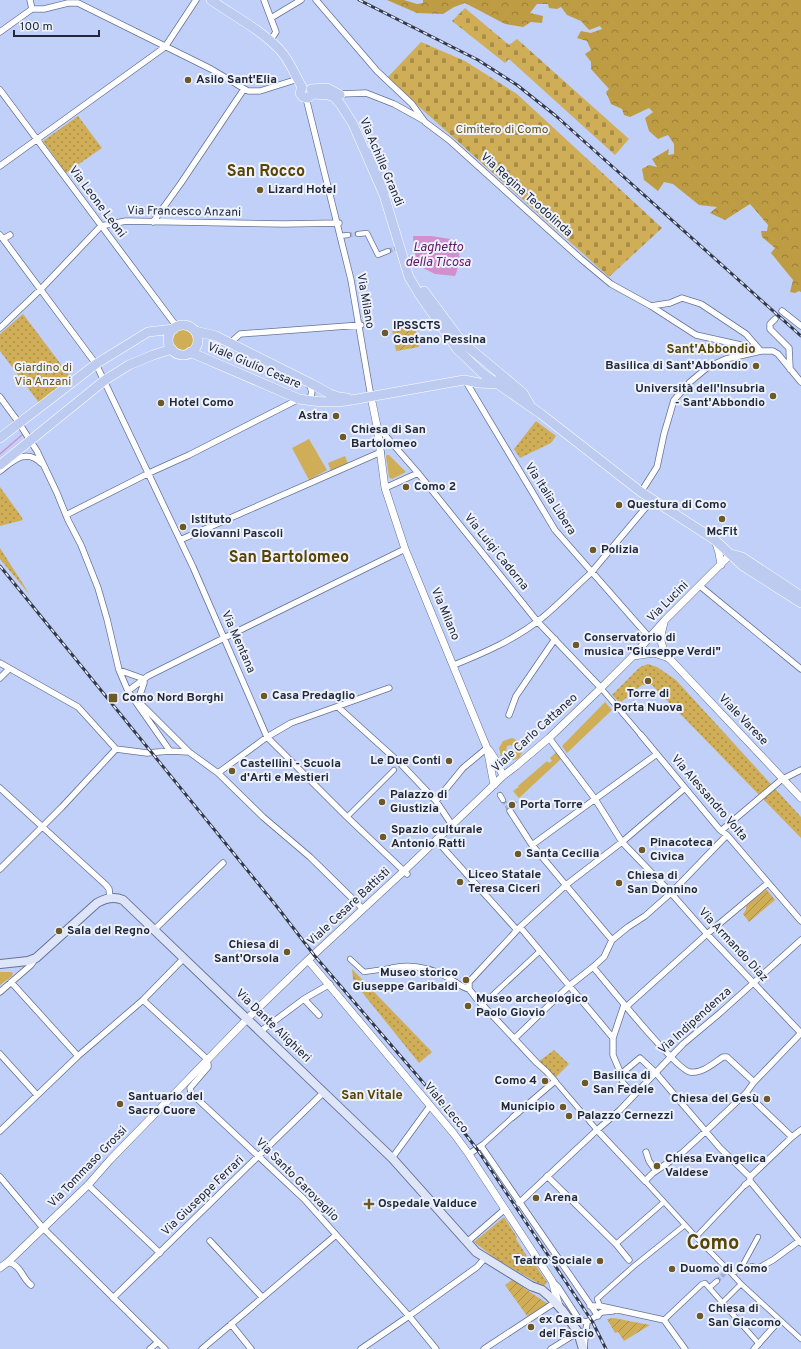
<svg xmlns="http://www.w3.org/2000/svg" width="801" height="1349" viewBox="0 0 801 1349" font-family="Overpass,sans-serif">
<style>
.grass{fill:#cfae57}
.forest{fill:url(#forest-crowns)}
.cemetery{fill:url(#cemetery-stones)}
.park{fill:url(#park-dots)}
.garden{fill:url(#garden-furrows)}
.water{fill:#d18fce}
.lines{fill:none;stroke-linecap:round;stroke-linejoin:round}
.stream{stroke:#d18fce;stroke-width:1.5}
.pedestrian-tunnel{stroke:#a1aed2;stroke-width:4.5;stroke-dasharray:4.5 2;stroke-linecap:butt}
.pedestrian-casing{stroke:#657397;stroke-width:6}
.minor-casing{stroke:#657397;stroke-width:7}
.tertiary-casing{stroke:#657397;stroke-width:8}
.secondary-casing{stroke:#657397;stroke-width:10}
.primary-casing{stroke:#fff;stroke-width:10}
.pedestrian{stroke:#fff;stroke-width:4.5}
.minor{stroke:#fff;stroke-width:5.5}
.tertiary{stroke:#fff;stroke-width:7}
.secondary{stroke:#dee5f8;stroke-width:8}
.primary{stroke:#bdcbf1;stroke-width:9}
.rail-casing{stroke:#32394b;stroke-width:3}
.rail{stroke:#edf2fe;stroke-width:1.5;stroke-dasharray:4.5;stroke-linecap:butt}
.poi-dot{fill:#6c5927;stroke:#edf2fe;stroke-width:1.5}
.labels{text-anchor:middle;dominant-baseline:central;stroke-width:4;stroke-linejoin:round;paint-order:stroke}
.poi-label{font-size:12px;font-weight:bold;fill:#222837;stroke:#edf2fe;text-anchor:start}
.park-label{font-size:12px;fill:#6a530e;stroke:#edf2fe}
.street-label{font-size:12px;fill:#222837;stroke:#edf2fe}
.water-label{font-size:13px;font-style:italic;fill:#631362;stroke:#edf2fe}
.neighbourhood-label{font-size:13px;font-weight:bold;fill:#594402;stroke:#edf2fe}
.district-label{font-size:16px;font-weight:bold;fill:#594402;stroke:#edf2fe}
.town-label{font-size:20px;font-weight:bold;fill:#594402;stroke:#edf2fe}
</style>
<defs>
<pattern id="forest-crowns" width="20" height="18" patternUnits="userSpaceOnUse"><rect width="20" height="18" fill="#be9c43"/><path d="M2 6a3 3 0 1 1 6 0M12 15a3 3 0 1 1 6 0" fill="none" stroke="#9a7f39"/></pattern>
<pattern id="cemetery-stones" width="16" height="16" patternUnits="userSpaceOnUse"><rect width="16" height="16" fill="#cfae57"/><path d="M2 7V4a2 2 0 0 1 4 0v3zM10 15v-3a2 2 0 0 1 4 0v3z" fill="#a88e49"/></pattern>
<pattern id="park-dots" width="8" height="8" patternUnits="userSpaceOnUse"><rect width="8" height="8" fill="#cfae57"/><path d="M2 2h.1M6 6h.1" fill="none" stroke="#a88e49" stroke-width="1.8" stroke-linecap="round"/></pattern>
<pattern id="garden-furrows" width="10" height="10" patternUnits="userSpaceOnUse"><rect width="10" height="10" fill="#cfae57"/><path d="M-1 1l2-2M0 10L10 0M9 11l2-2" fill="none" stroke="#a88e49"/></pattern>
</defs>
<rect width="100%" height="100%" fill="#c1d0f9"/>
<!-- grass -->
<path class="grass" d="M172 340a11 11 0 1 1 22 0a11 11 0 1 1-22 0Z
M309,439L327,470L309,480L292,448Z
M387,455H389L406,472L392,479L389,477L386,456Z
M345,456L348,464L331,471L328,463Z
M605,702L612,710L567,753L562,746Z
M512,738C522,741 525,750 519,758L510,761L502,758L507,753H513L514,750V747L510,745L507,746L506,752L501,757L499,748L503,741Z
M557,751L562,758L519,798L513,791L519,787L518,786L547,761L549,763L552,761L550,758Z
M0,972H11L13,973L12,976L0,985Z"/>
<!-- forest -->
<path class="forest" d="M387,0H404L417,4L423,3V0H801V292L799,291L795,293L790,292L793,280L771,253L775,248L762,237L761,231H767L768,225L750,204L725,220L710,213L717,207L699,205L673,184L664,182L658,191L644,180L642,169L649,165L657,167L652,159L669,149L668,155L674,154V144L668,135L658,139L649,131L645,118L653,112L649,108L630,117L624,115L622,109L611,104L606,92L609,89L591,69V62L585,54L591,50L587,41L577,38L581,31L591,33L602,29L600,26L589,30L581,21L567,15L561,7L557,9L549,8L548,4H537L530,13L543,16L542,23L531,22L523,27L505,24L465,3L454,7L443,14L417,13Z"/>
<!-- cemetery -->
<path class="cemetery" d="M465,8L509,45L517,39L629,139L615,155L509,59L505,63L452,21Z
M421,42L465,61L517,94L662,228L609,277L387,78Z"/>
<!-- park -->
<path class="park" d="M78,116L102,148L66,173L43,141Z
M23,314L72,379L40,404L0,351V334Z
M536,421L556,436L551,443L520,458L514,449Z
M0,487L21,516L23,520L0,526Z
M0,548L30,595L0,559Z
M648,664L657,667L676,680L801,817V838L652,685H642L620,703L612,695L640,667Z
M352,969L432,1052L419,1063L357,986L353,979Z
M554,1050L569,1064L556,1077L538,1062Z
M504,1217L517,1237L516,1239L532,1264L536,1266L547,1282L545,1285L543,1286L496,1259L474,1242Z"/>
<!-- garden -->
<path class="garden" d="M415,325L419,347L396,351L392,329Z
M765,890H767L775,900L749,922L743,914L746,910V906Z
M512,1280L548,1304L527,1316L505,1285Z
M614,1318L650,1325L624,1341L618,1332L615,1333L607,1319Z"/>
<!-- water -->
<path class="water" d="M413,236H431L457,240C461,250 459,267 455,276L435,274L419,266L414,250Z"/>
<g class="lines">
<!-- stream -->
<path class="stream" d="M0,454L22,435"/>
<!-- pedestrian-tunnel -->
<path class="pedestrian-tunnel" d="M348,235L358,234
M388,251L397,248
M503,800L510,811
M514,802L516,804
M717,1281L726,1272"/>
<!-- pedestrian casing -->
<g class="pedestrian-casing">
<path id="pedestrian" d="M358,234L367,233L378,255L388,251
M340,236L348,235
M601,688L641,735
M500,795L503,800
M347,817L394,770
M350,959L364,972L392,968
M482,1005L540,951
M621,1074L622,1081L634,1095
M555,1081L597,1130
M481,1146L513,1117
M645,1181L696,1237L731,1273L741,1284L801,1339
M696,1237L745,1185
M616,1244L664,1202
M740,1270L758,1237
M731,1273L752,1266L756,1268L764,1265
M710,1287L717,1281
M723,1302L741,1284
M600,1306L597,1299L634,1266L685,1225
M664,1320L702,1284L705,1283L759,1344"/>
</g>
<!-- minor casing -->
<g class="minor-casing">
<path id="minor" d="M30,0L32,9
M264,0L276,32L270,41
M316,0L377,71L412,104L425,122L449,140L581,259L611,284L651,306L696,335L745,346L761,351
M271,18L301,0
M0,32L32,9H44L68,3H78L211,69L248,91H260L298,79
M0,90L177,327
M340,94L366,93L394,104L423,120
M306,98L351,280L371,397
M0,166L165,47L196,0
M153,222L181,183L244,89
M0,235L96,364L193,567L267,737L347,817L407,874
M3,239L10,235
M651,306L670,303L682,298L701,304L746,334L760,350
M782,311L801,326
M775,319L770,324V329L789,348L790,369
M0,328L41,289L101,226L126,221L284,224L339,223
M230,343L240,334L361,325
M465,380L555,530L649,637
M0,397L19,423L37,451L57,493L68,520L81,545L98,588L107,619L119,670L128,691L170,751
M308,401C313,395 313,389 308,383
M377,426L418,473L537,621L601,688
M0,471C13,461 26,448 41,463
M149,473L189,455L299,399
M385,488L418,473
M641,492L657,467L664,434L674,400L690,382L708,367L726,359L761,351H773L778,354L801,382
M66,515L149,473
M180,540L381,452
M700,586L801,669
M0,663L78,707L116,749L147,753L170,751L189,752L218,773L263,817L310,857L363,909
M454,665C486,652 514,640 542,618C559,604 575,587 592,572L595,568L652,500
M119,670L144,679
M0,678L9,669
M144,679V683L138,700L139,702L189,752
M128,691L148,676L224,638L405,549
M338,707L401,764L436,801L452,825
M509,715L516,696L555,639
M641,735L720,830L727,835L801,921
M549,738L595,799L622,842L671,893L707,934L801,1033
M218,773L267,737L291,723L389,688
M0,788L106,885L109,889L110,898
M436,801L463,768L487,748
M510,811L532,845L612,940
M722,830L781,780L801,770
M436,840L517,930
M532,845L657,754
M0,869L62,807L116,749
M520,927L613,1038
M155,929L223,863
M593,967C606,982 677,1071 690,1072C702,1074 714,1063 723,1057H727L754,1082
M392,968C410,964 430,968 447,977C454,981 461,987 469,989
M11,982L78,1056
M0,992L31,965L36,958
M304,999L319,1015
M143,1000L208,1060
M624,1005L613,1038V1055L621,1074L640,1058L655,1072L720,1148L750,1177
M626,1007L707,934L768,883
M261,1031L304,999L330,984
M514,1039L569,986L593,967L604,957L612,940L628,927L645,916L671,893L727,835
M0,1054L37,1095
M206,1062L208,1064V1067L190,1088L191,1093L304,1199L409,1316L436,1349
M746,1093L792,1137
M513,1117L555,1081L546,1071L537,1063L476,998L469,989V982L520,927L566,885L622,842L685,788
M597,1130L645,1181L653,1173L682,1153L706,1131L746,1093L754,1082L801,1033
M0,1131L78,1056L143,1000L184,958
M646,1152L649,1161L656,1171
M469,1154L481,1146L598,1316
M392,1158L430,1106
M547,1176L616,1244L629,1260
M0,1177L43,1228L165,1349
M750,1181L801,1243
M88,1185L160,1253
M745,1185L750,1181V1177L792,1137L801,1130
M519,1203L597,1130L620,1110L683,1044L720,1013L801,940
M210,1241L262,1297
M467,1242L505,1209
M8,1262C22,1266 21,1277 31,1285
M764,1265L773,1260L799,1241
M552,1281L558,1287L578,1318L582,1321L587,1322
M113,1298L324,1092
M590,1306H600L664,1320L685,1349
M587,1322L602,1312L613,1311
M231,1324L251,1349
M584,1347L587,1322
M150,1349L158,1342
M202,1349L336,1235
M361,1349L409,1316L477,1267L485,1258
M484,1349L554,1303
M551,1349L578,1332
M754,1349L777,1323"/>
</g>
<!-- tertiary casing -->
<g class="tertiary-casing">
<path id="tertiary" d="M371,397L377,426L385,488L405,549L487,748L494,785
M715,540L719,553L721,565
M664,623C659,640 660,643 668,658
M633,656L654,653L669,658L801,798
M489,750L498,764L503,776
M308,960L454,1134L468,1153L552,1281L559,1306
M0,1268L8,1262L88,1185L110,1160L248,1018L308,960L404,871L503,776L516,766L549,738L601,688L633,656L665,620L731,554"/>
</g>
<!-- secondary casing -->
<g class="secondary-casing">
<path id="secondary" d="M0,964L28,961L36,958L97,903C106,898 114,896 123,900L392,1158L476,1252L531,1286L542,1290L550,1297L563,1311L578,1332L583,1349"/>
</g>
<!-- primary casing -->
<g class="primary-casing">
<path id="primary" d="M211,0C234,16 261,30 280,50C290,61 295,75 302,87
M302,87L300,93L303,97L308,98L312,94
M311,89L327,88L340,95
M312,94L328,95L334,97L341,105L353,124L384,195L409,277L419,294L457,349L482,373L541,414L641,492L715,540L743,566L801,603
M372,151L388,189
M424,291L462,342L504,377
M168 340a15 15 0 1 1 30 0a15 15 0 1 1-30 0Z
M195,331L216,336L312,384L330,394L339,397L347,398
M190,352L299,399C316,402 330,403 346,401L464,380L479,383L498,384
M500,376L504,377L523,393L530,405
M0,438L96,364L148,332L174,329
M0,465L105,380L129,365L153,355L172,349
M731,554L742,557L801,596"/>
</g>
<!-- pedestrian -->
<use href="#pedestrian" class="pedestrian"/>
<!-- minor -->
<use href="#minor" class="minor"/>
<!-- tertiary -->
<use href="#tertiary" class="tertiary"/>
<!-- secondary -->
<use href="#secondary" class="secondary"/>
<!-- primary -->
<use href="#primary" class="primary"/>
<!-- rail casing -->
<g class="rail-casing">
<path id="rail" d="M359,0L478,60L517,85L556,116L801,336
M0,566L278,908L314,955L445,1108L477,1149L592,1321L606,1349"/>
</g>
<!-- rail -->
<use href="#rail" class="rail"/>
</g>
<!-- markers -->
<g class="poi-dot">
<circle cx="188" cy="80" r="4"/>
<circle cx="260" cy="190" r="4"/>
<circle cx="385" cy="333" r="4"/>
<circle cx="756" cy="366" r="4"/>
<circle cx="773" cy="396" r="4"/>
<circle cx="161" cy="403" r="4"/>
<circle cx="336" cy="416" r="4"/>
<circle cx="343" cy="437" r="4"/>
<circle cx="406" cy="487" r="4"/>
<circle cx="619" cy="505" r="4"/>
<circle cx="722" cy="519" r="4"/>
<circle cx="183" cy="527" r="4"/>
<circle cx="593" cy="550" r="4"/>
<circle cx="576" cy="645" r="4"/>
<circle cx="648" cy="681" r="4"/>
<circle cx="264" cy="696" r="4"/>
<rect x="108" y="693" width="10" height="10" rx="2"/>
<circle cx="449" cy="761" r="4"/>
<circle cx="232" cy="771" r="4"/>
<circle cx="382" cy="802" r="4"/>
<circle cx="512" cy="805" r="4"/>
<circle cx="383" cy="837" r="4"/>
<circle cx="642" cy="850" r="4"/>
<circle cx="518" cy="854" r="4"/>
<circle cx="460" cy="882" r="4"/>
<circle cx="619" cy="883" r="4"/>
<circle cx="59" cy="931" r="4"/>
<circle cx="287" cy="952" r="4"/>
<circle cx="466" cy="980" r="4"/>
<circle cx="468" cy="1006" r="4"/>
<circle cx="545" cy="1081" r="4"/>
<circle cx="585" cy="1083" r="4"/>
<circle cx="767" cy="1099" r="4"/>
<circle cx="120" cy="1104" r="4"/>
<circle cx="563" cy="1107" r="4"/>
<circle cx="569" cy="1116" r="4"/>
<circle cx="657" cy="1166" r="4"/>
<circle cx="536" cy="1198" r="4"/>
<path d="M367 1198h4v4h4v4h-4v4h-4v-4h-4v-4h4z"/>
<circle cx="600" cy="1261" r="4"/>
<circle cx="672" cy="1269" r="4"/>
<circle cx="700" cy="1316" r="4"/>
<circle cx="531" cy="1327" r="4"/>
</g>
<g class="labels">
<!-- poi labels -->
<g class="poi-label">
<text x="196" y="80">Asilo Sant'Elia</text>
<text x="268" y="190">Lizard Hotel</text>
<text x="393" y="326">IPSSCTS<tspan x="393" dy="14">Gaetano Pessina</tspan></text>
<text x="748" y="366" text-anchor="end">Basilica di Sant'Abbondio</text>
<text x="765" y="389" text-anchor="end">Università dell'Insubria<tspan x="765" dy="14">- Sant'Abbondio</tspan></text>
<text x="169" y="403">Hotel Como</text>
<text x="328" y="416" text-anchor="end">Astra</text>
<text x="351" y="430">Chiesa di San<tspan x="351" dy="14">Bartolomeo</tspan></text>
<text x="414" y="487">Como 2</text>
<text x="627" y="505">Questura di Como</text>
<text x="191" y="520">Istituto<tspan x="191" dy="14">Giovanni Pascoli</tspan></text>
<text x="722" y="532" text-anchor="middle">McFit</text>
<text x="601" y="550">Polizia</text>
<text x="584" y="638">Conservatorio di<tspan x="584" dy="14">musica "Giuseppe Verdi"</tspan></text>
<text x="648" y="694" text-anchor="middle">Torre di<tspan x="648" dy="14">Porta Nuova</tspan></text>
<text x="272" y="696">Casa Predaglio</text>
<text x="122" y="698">Como Nord Borghi</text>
<text x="441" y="761" text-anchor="end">Le Due Conti</text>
<text x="240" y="764">Castellini - Scuola<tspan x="240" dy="14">d'Arti e Mestieri</tspan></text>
<text x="390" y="795">Palazzo di<tspan x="390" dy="14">Giustizia</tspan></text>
<text x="520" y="805">Porta Torre</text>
<text x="391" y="830">Spazio culturale<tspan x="391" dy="14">Antonio Ratti</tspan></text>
<text x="650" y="843">Pinacoteca<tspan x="650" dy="14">Civica</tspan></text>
<text x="526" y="854">Santa Cecilia</text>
<text x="468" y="875">Liceo Statale<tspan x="468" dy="14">Teresa Ciceri</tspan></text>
<text x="627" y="876">Chiesa di<tspan x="627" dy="14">San Donnino</tspan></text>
<text x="67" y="931">Sala del Regno</text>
<text x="279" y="945" text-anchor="end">Chiesa di<tspan x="279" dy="14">Sant'Orsola</tspan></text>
<text x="458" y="973" text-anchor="end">Museo storico<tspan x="458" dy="14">Giuseppe Garibaldi</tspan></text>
<text x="476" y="999">Museo archeologico<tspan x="476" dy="14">Paolo Giovio</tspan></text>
<text x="593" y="1076">Basilica di<tspan x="593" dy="14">San Fedele</tspan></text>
<text x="537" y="1081" text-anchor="end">Como 4</text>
<text x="128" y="1097">Santuario del<tspan x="128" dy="14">Sacro Cuore</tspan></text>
<text x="759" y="1099" text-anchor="end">Chiesa del Gesù</text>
<text x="555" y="1107" text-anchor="end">Municipio</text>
<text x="577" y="1116">Palazzo Cernezzi</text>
<text x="665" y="1159">Chiesa Evangelica<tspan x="665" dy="14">Valdese</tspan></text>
<text x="544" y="1198">Arena</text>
<text x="378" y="1204">Ospedale Valduce</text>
<text x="592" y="1261" text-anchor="end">Teatro Sociale</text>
<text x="680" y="1269">Duomo di Como</text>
<text x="708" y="1309">Chiesa di<tspan x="708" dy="14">San Giacomo</tspan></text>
<text x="539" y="1320">ex Casa<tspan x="539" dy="14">del Fascio</tspan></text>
</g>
<!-- park labels -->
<g class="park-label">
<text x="502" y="130">Cimitero di Como</text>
<text x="43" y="368">Giardino di<tspan x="43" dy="14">Via Anzani</tspan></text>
</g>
<!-- street labels -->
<g class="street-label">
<text transform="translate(381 162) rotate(67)">Via Achille Grandi</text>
<text transform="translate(526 195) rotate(42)">Via Regina Teodolinda</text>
<text transform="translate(97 202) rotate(53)">Via Leone Leoni</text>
<text transform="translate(184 212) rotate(1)">Via Francesco Anzani</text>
<text transform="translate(365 301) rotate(80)">Via Milano</text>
<text transform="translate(254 366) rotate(23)">Viale Giulio Cesare</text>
<text transform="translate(550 499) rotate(57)">Via Italia Libera</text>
<text transform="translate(496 552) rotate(51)">Via Luigi Cadorna</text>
<text transform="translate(668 602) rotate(-45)">Via Lucini</text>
<text transform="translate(445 614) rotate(67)">Via Milano</text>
<text transform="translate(238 642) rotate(66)">Via Mentana</text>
<text transform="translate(743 720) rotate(46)">Viale Varese</text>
<text transform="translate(535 733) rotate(-42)">Viale Carlo Cattaneo</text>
<text transform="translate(709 798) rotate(49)">Via Alessandro Volta</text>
<text transform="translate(349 907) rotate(-43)">Viale Cesare Battisti</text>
<text transform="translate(733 945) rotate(47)">Via Armando Diaz</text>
<text transform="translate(695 1021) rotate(-42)">Via Indipendenza</text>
<text transform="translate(273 1026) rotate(44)">Via Dante Alighieri</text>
<text transform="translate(446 1108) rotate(50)">Viale Lecco</text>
<text transform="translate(88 1167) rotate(-46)">Via Tommaso Grossi</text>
<text transform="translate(297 1180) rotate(45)">Via Santo Garovaglio</text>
<text transform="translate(203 1196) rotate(-44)">Via Giuseppe Ferrari</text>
</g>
<!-- water labels -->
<g class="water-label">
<text x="438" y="248">Laghetto<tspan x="438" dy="15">della Ticosa</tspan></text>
</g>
<!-- neighbourhood labels -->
<g class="neighbourhood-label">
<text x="711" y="350">Sant'Abbondio</text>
<text x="372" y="1096">San Vitale</text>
</g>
<!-- district labels -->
<g class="district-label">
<text x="266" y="172">San Rocco</text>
<text x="289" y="558">San Bartolomeo</text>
</g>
<!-- town labels -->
<g class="town-label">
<text x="713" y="1244">Como</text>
</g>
</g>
<!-- scale -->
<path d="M14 30v6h85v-6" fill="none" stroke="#222837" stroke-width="2"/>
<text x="20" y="30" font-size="12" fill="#222837" stroke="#edf2fe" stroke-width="3" paint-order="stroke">100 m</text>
</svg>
